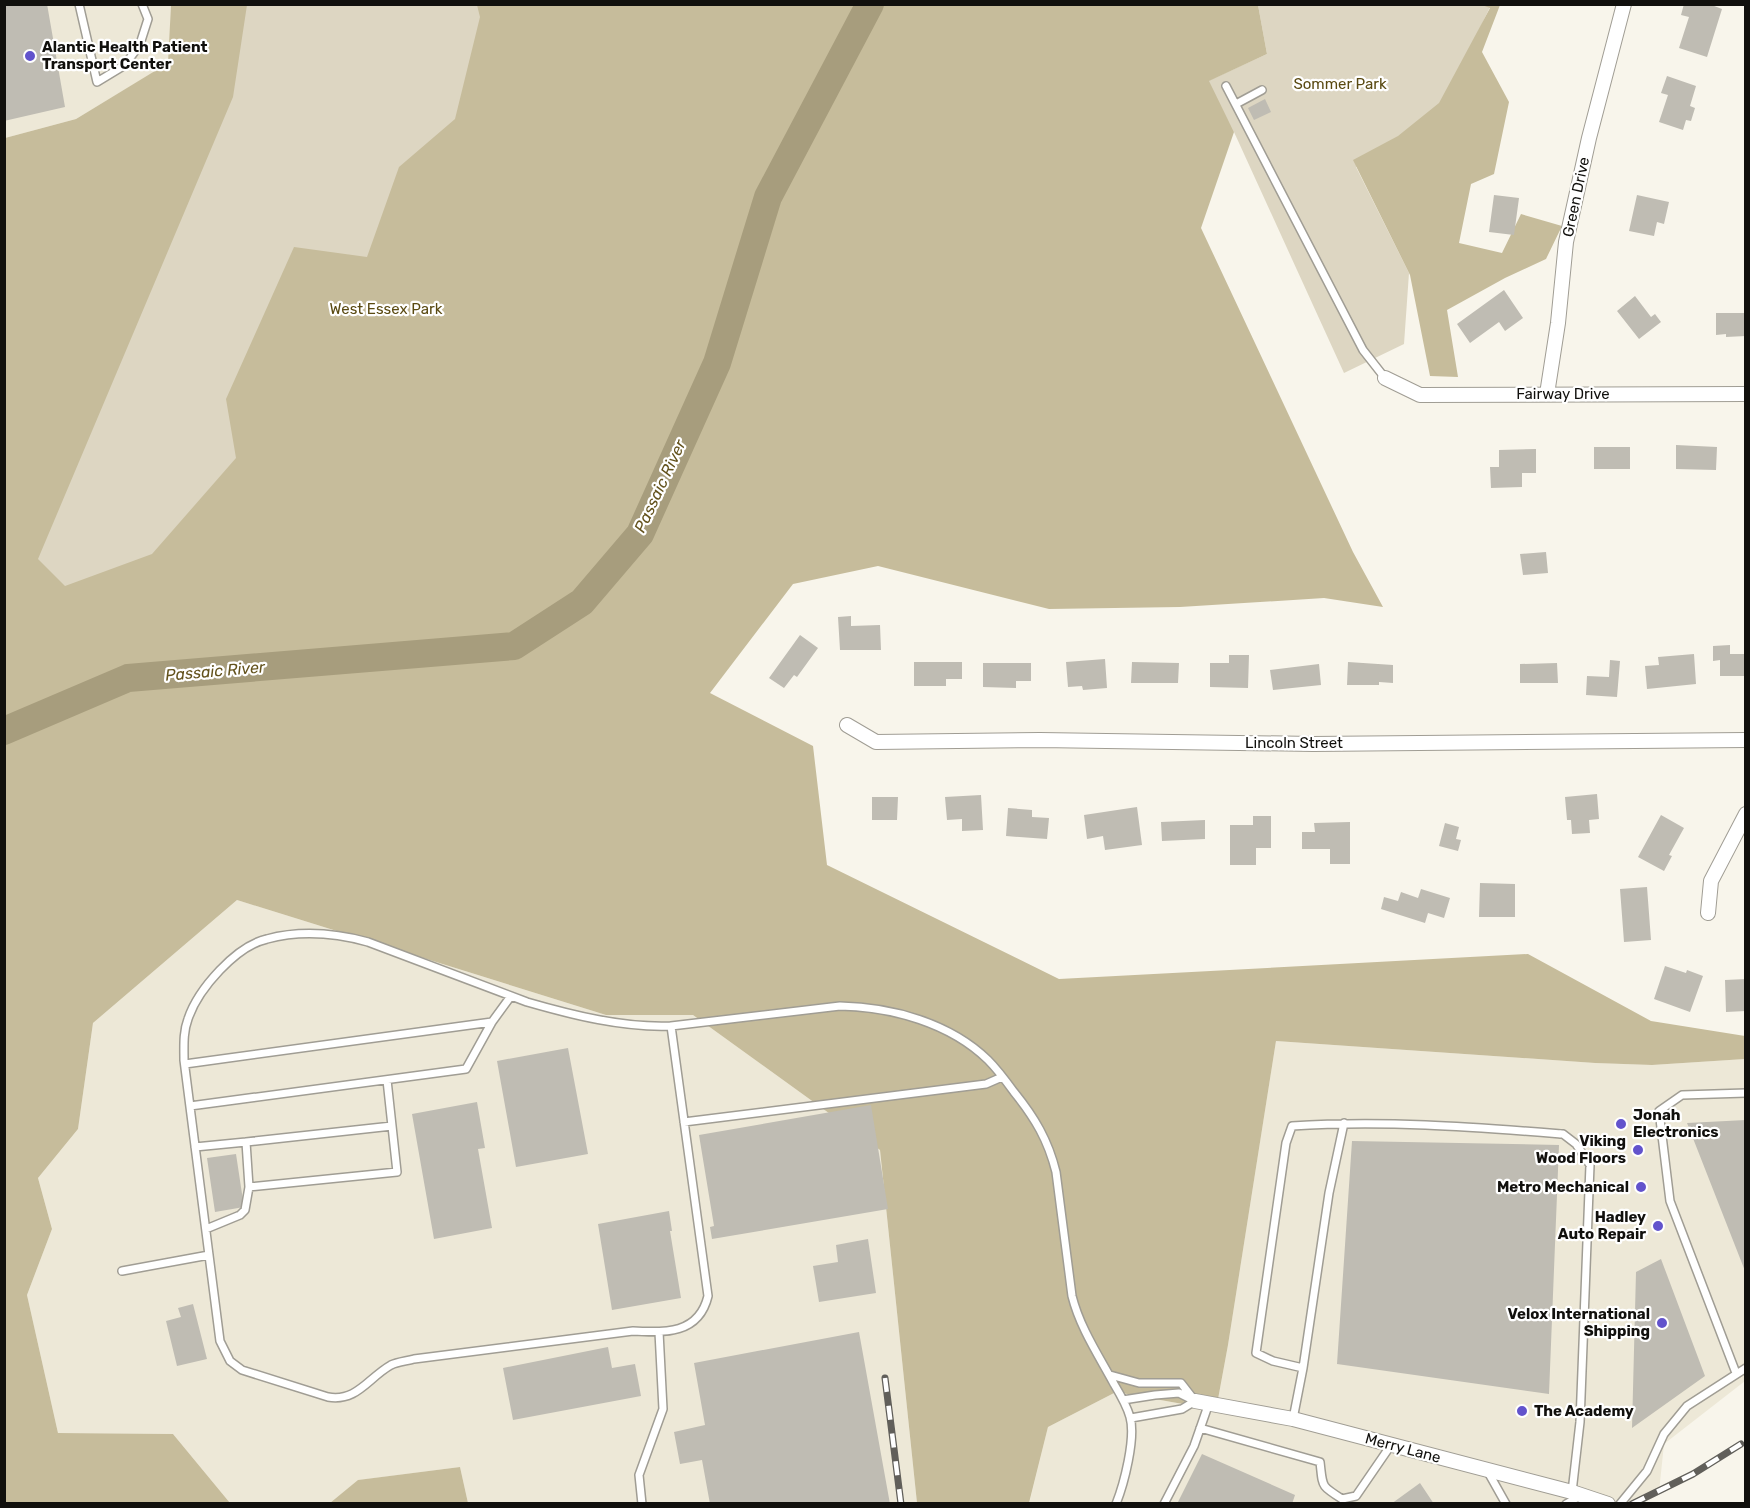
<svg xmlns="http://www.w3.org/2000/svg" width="1750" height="1508" viewBox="0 0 1750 1508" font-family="Rubik,sans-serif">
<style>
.built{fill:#ede8d7}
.green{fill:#ddd6c2}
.forest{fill:#c6bc9b}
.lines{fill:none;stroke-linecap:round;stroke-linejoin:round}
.river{stroke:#a79d7d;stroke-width:28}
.building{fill:#bfbcb3}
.service-casing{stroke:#a09d94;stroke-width:10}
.minor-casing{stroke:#a09d94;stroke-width:16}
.service{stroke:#fff;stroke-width:7}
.minor{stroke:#fff;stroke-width:14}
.rail-casing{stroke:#615f5a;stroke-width:7}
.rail{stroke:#fff;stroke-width:4.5;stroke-dasharray:14;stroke-linecap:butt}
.poi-dot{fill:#6253cc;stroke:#fff;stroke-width:2}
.labels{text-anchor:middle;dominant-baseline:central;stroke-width:4.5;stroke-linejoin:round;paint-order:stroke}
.poi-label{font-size:15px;font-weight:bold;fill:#11100d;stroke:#fff;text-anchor:end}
.park-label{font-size:15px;fill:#5a4a12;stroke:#fff}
.street-label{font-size:15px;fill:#11100d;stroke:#fff}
.water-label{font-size:16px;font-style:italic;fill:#63521c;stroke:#fff}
</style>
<rect width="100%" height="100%" fill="#f8f5eb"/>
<!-- built -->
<path class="built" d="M5,5H171L169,63L76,119L5,138Z
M237,900L606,1015H693L880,1150L917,1503H468L460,1467L359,1480L330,1503H230L173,1434L58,1433L27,1295L52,1229L38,1178L78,1129L93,1023Z
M1276,1041L1595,1063L1652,1065L1745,1059V1381L1664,1444L1659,1492L1643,1503L1029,1504L1048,1427L1116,1392L1216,1410L1228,1345Z"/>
<!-- green -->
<path class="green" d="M1482,4L1490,7L1436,118L1356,167L1409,273L1404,344L1344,373L1234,132L1208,81L1267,54L1258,5Z
M205,5H844L736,211L5,662L4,142L169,105Z"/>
<!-- forest -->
<path class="forest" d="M171,5H247L233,97L38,559L65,586L152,554L236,458L226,399L294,247L367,257L399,167L455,119L480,17L477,5H1258L1267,54L1209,81L1234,132L1201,228L1353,552L1383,607L1324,598L1180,607L1049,609L878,566L793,584L710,693L813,746L827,865L1059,979L1528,954L1651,1021L1745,1036V1059L1652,1065L1595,1063L1276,1041L1228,1345L1216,1410L1116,1392L1048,1427L1029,1503H917L880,1150L693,1015H606L237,900L93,1023L78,1129L38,1178L52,1229L27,1295L58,1433L173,1434L230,1503L5,1504V138L76,119L168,63Z
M1482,5H1500L1482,52L1509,102L1494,174L1471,184L1459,243L1502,253L1521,214L1562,226L1546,259L1505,278L1447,310L1458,377L1430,376L1410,275L1353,160L1398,136L1439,103L1490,8Z
M460,1467L468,1503H330L358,1480Z"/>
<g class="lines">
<!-- river -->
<path class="river" d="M4,731L128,678L514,646L582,602L640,534L717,363L768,197L870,4"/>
</g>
<!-- building -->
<path class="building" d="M4,4H47L65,107L4,121Z
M1684,4H1709L1722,9L1707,57L1679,48L1689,17L1681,15Z
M1667,76L1696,86L1690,106L1695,108L1691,121L1686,120L1683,130L1659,122L1668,95L1661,93Z
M1265,99L1271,112L1254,120L1248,108Z
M1494,195L1519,198L1514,235L1489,232Z
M1637,195L1669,202L1664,224L1657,222L1654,236L1629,231Z
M1504,290L1523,318L1505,331L1499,322L1470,343L1457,324Z
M1635,296L1651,317L1655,314L1661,322L1639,339L1617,311Z
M1716,313H1746V336L1726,337V334L1716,335Z
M1676,445L1717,447L1716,470L1676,469Z
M1594,447H1630V469H1594Z
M1536,449V473H1522V487L1491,488L1490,467H1499V450Z
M1546,552L1548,573L1523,575L1520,554Z
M851,616V626L880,625L881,650H840L838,617Z
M800,635L818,648L797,677L794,675L784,688L769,678Z
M1730,645V654H1746V676H1720V660L1713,661V646Z
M1694,654L1696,684L1647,689L1645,666L1659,665L1658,657Z
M1229,655H1249L1248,688L1210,687V663H1229Z
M1105,659L1107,688L1083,690L1082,686L1068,687L1066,662Z
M1610,660L1620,661L1617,697L1586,695L1587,676L1609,677Z
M914,662H962V679H946V686H914Z
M1132,662L1179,663L1178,683H1131Z
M1348,662L1393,665V683L1379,682V685H1347Z
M983,663H1031V681H1016V688L983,687Z
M1557,663L1558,683H1520V664Z
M1319,664L1321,685L1273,690L1270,670Z
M1597,794L1599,819L1589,820L1590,833L1572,834L1571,820H1567L1565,797Z
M981,795L983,830L962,831V819L947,820L945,797Z
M872,797H898L897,820H872Z
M1137,807L1142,845L1105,850L1103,836L1087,839L1084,815Z
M1008,808L1032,810V817L1049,818L1047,839L1006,836Z
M1661,815L1684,828L1669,855L1672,856L1664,871L1638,857Z
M1253,816H1271V848H1256V865H1230V825H1253Z
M1205,820V839L1162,841L1161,822Z
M1350,822V864H1330V849H1302V832H1315L1314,823Z
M1445,823L1459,827L1456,839L1461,840L1458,851L1439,846Z
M1480,883L1515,884V917H1479Z
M1647,887L1651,940L1624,942L1620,889Z
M1421,889L1450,898L1444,918L1428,913L1425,923L1381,909L1384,897L1398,901L1401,892L1418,898Z
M1665,966L1686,973L1687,970L1703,976L1690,1012L1654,999Z
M1746,979V1011L1726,1012L1725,980Z
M568,1048L588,1154L516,1167L497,1061Z
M477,1102L485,1148L478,1149L492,1228L434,1239L412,1114Z
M871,1105L888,1209L712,1239L710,1227L714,1226L699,1135Z
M1746,1120V1271H1745L1687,1123Z
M1352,1141L1559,1145L1549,1394L1337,1364Z
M236,1154L244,1207L215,1212L207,1158Z
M669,1211L672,1231H670L681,1298L612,1310L598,1224Z
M868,1239L876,1293L819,1302L813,1266L838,1262L836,1245Z
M1661,1259L1705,1376L1632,1428L1636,1272Z
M193,1304L207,1359L177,1366L166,1321L181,1317L178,1308Z
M859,1332L890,1504H710L702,1460L680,1464L674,1432L705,1425L694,1363Z
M608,1347L612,1368L635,1364L641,1396L513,1420L503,1368Z
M1202,1454L1295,1495L1292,1504H1177Z
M1420,1483L1434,1504H1391Z"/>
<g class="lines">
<!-- service casing -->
<g class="service-casing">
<path id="service" d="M79,4L97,82L125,65L140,44L148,19L142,4
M1226,86L1363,350L1385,378
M1236,104L1262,90
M671,1026L708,1296C699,1334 665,1333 633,1331L414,1359C407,1361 397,1362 391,1365C368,1378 357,1402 328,1397L242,1370L230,1361L220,1341L184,1060C184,1046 183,1032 188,1019C198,989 236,946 267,939C301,930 335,933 368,942L527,1002C572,1015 624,1028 671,1026L840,1006C892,1007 950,1023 988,1060C998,1070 1006,1081 1014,1092C1035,1118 1048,1140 1056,1172L1072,1296C1080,1328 1099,1356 1114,1384C1120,1394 1127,1406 1130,1417C1136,1438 1124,1484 1116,1504
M185,1064L492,1022
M387,1080L397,1172L249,1187L246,1142L392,1126
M190,1106L466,1069L492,1022L511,996
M684,1122L986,1084L1002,1077
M195,1147L246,1142
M206,1229L240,1215L245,1210L249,1187
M122,1271L209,1255
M1303,1368L1329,1193L1344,1123
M1736,1373L1670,1201L1659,1111L1682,1095L1746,1093
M1110,1375L1139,1383H1181L1195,1401
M1123,1400L1155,1395L1179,1393L1193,1400
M1131,1418L1182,1409L1195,1401
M1293,1419L1303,1368L1273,1361L1256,1353L1286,1143L1292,1126C1384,1120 1472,1127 1563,1134L1576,1144L1590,1165L1580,1422L1572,1492
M1200,1428L1320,1462C1323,1487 1320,1485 1342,1499L1356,1496L1391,1445
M1488,1472L1506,1504
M642,1504L639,1475L663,1409L659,1332
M1164,1504L1194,1446L1209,1403
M1566,1504L1580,1496
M1620,1504L1647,1471L1664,1434L1687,1406L1746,1368"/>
</g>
<!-- minor casing -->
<g class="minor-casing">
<path id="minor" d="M1385,378L1420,395L1746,394
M1547,394L1558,323L1566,242L1589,138L1624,4
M847,725L876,742L1040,740L1313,744L1746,740
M1708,913L1711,881L1746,814
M1195,1401L1293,1419L1572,1492L1608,1504"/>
</g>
<!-- service -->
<use href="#service" class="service"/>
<!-- minor -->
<use href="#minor" class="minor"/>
<!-- rail casing -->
<g class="rail-casing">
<path id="rail" d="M885,1378L901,1504
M1632,1504L1693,1474L1741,1444"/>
</g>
<!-- rail -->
<use href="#rail" class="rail"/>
</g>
<!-- markers -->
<g class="poi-dot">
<circle cx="30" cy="56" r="6"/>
<circle cx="1621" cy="1124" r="6"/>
<circle cx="1638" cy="1150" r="6"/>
<circle cx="1641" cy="1187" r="6"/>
<circle cx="1658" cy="1226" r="6"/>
<circle cx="1662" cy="1323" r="6"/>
<circle cx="1522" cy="1411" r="6"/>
</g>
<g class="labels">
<!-- poi labels -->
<g class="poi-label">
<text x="42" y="47" text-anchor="start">Alantic Health Patient<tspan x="42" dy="17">Transport Center</tspan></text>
<text x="1633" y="1115" text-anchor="start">Jonah<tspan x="1633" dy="17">Electronics</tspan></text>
<text x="1626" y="1141">Viking<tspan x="1626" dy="17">Wood Floors</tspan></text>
<text x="1629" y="1187">Metro Mechanical</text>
<text x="1646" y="1217">Hadley<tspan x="1646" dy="17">Auto Repair</tspan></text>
<text x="1650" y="1314">Velox International<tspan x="1650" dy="17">Shipping</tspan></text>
<text x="1534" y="1411" text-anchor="start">The Academy</text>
</g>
<!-- park labels -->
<g class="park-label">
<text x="1340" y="84">Sommer Park</text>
<text x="386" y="309">West Essex Park</text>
</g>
<!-- street labels -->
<g class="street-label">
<text transform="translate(1576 197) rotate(-78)">Green Drive</text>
<text x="1563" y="394">Fairway Drive</text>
<text x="1294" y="743">Lincoln Street</text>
<text transform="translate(1403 1448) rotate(15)">Merry Lane</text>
</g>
<!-- water labels -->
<g class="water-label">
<text transform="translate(660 486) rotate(-65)">Passaic River</text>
<text transform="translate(215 671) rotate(-5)">Passaic River</text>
</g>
</g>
<!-- border -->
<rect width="1750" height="1508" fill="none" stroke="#11100d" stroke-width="12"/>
</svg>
